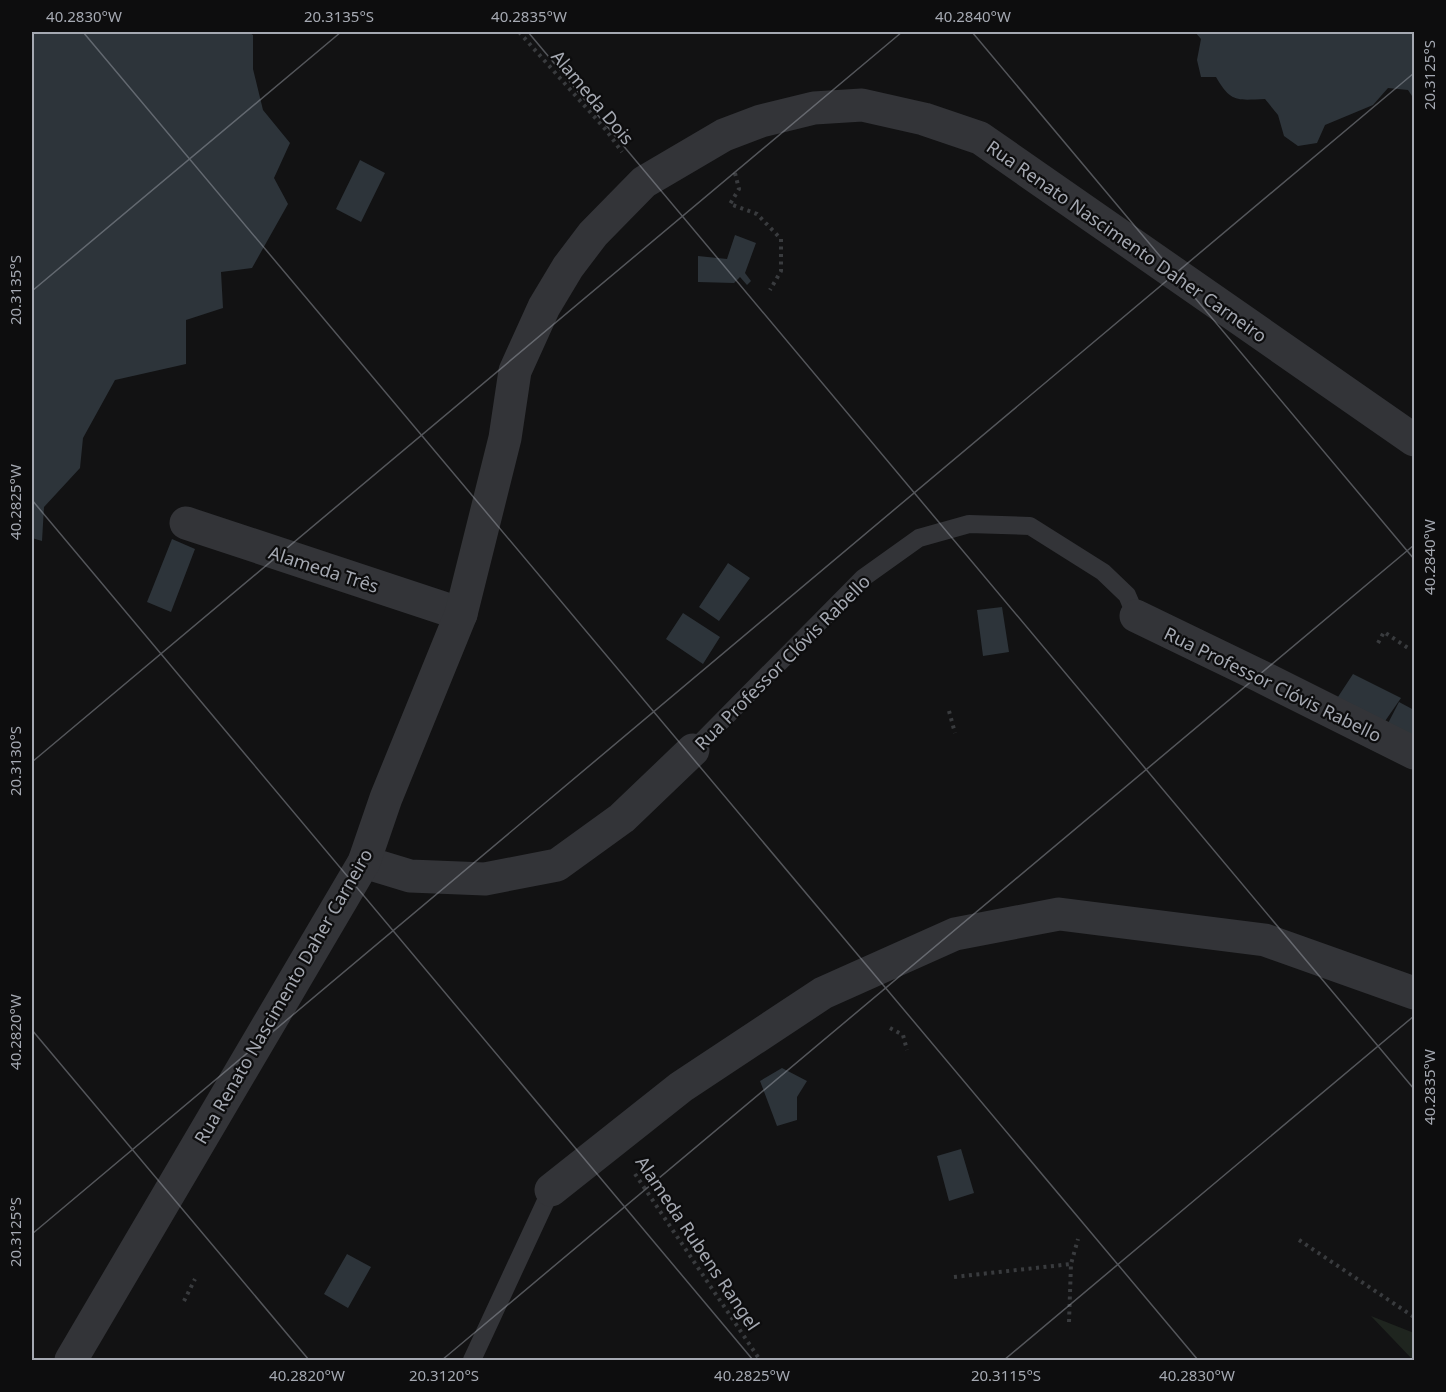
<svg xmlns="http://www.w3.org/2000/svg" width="1446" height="1392" viewBox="0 0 1446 1392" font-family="'Noto Sans',sans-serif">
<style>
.green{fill:#1f251f}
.water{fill:#2d343a}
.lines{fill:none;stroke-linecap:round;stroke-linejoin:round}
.path{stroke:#393b3e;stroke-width:4;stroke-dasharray:3 4.5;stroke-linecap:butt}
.service{stroke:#333438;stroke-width:18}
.minor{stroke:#333438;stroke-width:33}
.tertiary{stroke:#333438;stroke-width:33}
.ticks{fill:none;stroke:#a5a9b2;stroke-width:1.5;stroke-opacity:0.45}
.labels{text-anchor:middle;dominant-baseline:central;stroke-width:4.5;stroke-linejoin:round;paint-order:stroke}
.street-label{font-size:18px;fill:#a5a9b2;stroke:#0d0d0e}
.neatline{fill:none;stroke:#a5a9b2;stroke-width:2}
.ticks-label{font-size:15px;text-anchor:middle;fill:#a5a9b2}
</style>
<rect width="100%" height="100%" fill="#121213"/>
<!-- green -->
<path class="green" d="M1371,1316L1414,1333V1360H1413Z"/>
<!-- water -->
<path class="water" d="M32,32H248L253,35V69L263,110L290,143L274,178L288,204L252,268L221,272L223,308L186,320V364L115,380L83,438L80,468L44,507L42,541L32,538Z
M1195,32H1414V99L1408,90L1388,88L1373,105L1325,125L1317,143L1298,146L1284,136L1278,115L1265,99C1237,100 1231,103 1216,77H1201L1197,60L1201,39Z
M360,160L385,173L361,222L336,209Z
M735,235L756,243L745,273L751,281L747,285L740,277L734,283L698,282V256L727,259Z
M172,539L195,549L171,612L147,602Z
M728,563L750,578L719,621L699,607Z
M1002,607L1009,652L983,656L977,610Z
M683,613L720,637L703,664L666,639Z
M1353,674L1401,698L1381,727L1334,703Z
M1399,702L1414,710V750L1383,733Z
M782,1068L807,1081L797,1097V1120L777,1126L760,1081Z
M961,1149L974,1193L949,1201L937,1156Z
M347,1254L371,1267L348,1308L324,1294Z"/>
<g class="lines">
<!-- path -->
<path class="path" d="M519,32L606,130L622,152
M735,173L739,189L730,204L757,214L781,239V271L770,290
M1378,643L1384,632L1411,650
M949,711L955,733
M890,1028L903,1035L907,1050
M635,1174L760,1360
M1299,1240L1414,1317
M954,1277L1071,1264
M184,1301L195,1279
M1069,1322L1071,1264L1078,1239"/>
<!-- service -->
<path class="service" d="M693,750L863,578L919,538L969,524L1030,526L1103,572L1127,595L1136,616
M472,1360L551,1190"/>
<!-- minor -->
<path class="minor" d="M186,523L461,614
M1136,616L1258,675L1414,753
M364,862L410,876L485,879L557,865L622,818L693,750
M551,1190L681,1087L823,993L955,934L1059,914L1265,940L1414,993"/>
<!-- tertiary -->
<path class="tertiary" d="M71,1360L364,862L386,798L461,614L505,438L515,371L544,307L568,267L593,234L644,182L724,135L761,121L814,108L862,105L924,119L980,138L1414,440"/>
</g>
<!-- ticks -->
<path class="ticks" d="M83,32L1198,1360M528,32L1414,1089M972,32L1414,559M32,291L341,32M32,500L753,1360M32,762L902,32M32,1030L309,1360M32,1234L1414,73M442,1360L1414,545M1004,1360L1414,1016"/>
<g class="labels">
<!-- street labels -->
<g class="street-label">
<text transform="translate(593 97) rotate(50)">Alameda Dois</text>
<text transform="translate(1127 241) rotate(35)">Rua Renato Nascimento Daher Carneiro</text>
<text transform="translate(324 569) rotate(18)">Alameda Três</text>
<text transform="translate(782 662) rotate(-45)">Rua Professor Clóvis Rabello</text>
<text transform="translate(1273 684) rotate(26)">Rua Professor Clóvis Rabello</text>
<text transform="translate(283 996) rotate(-60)">Rua Renato Nascimento Daher Carneiro</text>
<text transform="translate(698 1243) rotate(56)">Alameda Rubens Rangel</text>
</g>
</g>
<!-- border -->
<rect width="1446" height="1392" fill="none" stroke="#0d0d0e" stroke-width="66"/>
<rect x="33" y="33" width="1380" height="1326" class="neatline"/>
<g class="ticks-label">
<text x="84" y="22">40.2830°W</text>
<text x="339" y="22">20.3135°S</text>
<text x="529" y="22">40.2835°W</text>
<text x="973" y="22">40.2840°W</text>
<text transform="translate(1430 75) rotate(-90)" y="5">20.3125°S</text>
<text transform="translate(16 290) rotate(-90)" y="5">20.3135°S</text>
<text transform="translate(16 502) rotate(-90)" y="5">40.2825°W</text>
<text transform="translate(1430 557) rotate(-90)" y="5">40.2840°W</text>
<text transform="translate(16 761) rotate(-90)" y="5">20.3130°S</text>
<text transform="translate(16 1032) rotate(-90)" y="5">40.2820°W</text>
<text transform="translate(1430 1087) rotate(-90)" y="5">40.2835°W</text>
<text transform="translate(16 1232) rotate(-90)" y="5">20.3125°S</text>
<text x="307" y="1381">40.2820°W</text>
<text x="444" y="1381">20.3120°S</text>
<text x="752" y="1381">40.2825°W</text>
<text x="1006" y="1381">20.3115°S</text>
<text x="1197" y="1381">40.2830°W</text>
</g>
</svg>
